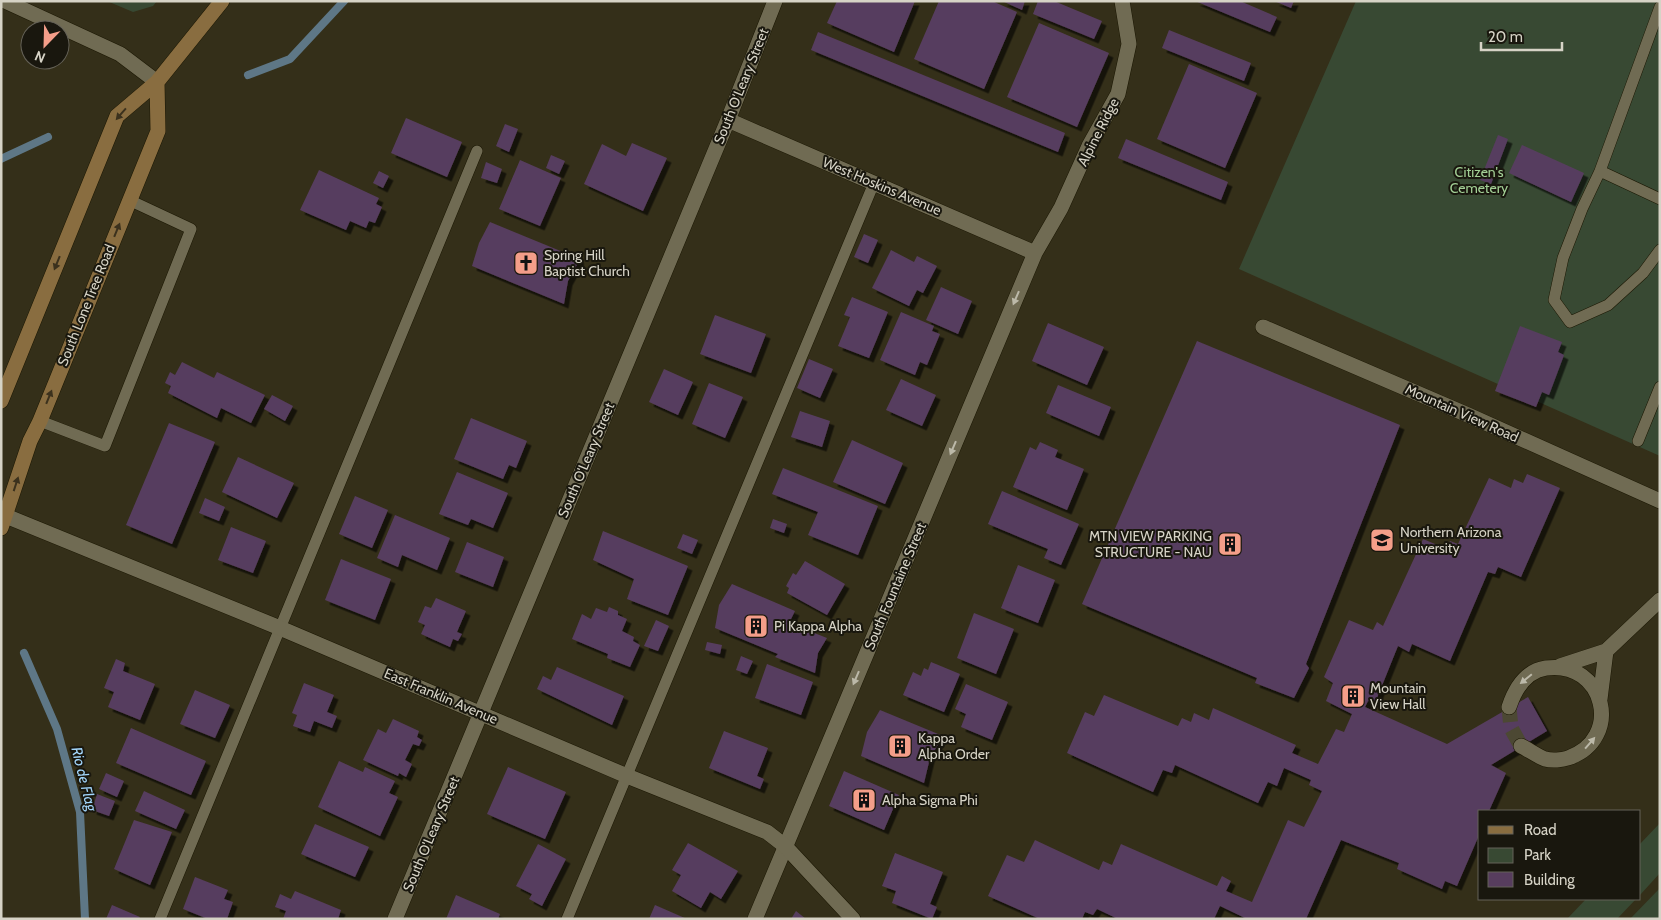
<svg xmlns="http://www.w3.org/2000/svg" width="1661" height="920" viewBox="0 0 1661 920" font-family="Cabin,sans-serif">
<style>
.green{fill:#384933}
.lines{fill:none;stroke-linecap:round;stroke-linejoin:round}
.stream{stroke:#5e7786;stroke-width:8}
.building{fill:#573d5e;filter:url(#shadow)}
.minor-tunnel{stroke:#4c4833;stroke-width:15;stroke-dasharray:15 8;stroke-linecap:butt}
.service-casing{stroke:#1b1703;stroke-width:12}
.minor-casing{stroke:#1b1703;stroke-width:16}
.tertiary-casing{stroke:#1b1703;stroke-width:16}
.secondary-casing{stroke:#1b1703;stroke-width:16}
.service{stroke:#706b53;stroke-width:11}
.minor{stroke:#706b53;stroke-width:15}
.tertiary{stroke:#706b53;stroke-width:15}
.secondary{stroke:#896d40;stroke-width:15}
.oneway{fill:#3b311d}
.oneway2{fill:#bcb9a9}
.labels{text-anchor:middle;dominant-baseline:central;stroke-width:4;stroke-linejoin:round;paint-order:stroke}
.street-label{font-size:14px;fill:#d6d3c6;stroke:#19170e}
.park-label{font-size:14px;fill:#a3d096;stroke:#19170e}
.poi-label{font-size:14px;fill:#d6d3c6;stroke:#19170e;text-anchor:start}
.water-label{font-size:15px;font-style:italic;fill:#a2d5fa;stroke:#19170e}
</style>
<defs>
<filter id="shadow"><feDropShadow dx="4.5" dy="4.5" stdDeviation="0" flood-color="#0009"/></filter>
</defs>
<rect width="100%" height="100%" fill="#342f19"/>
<!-- green -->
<path class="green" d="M107,1H157L153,6L133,12Z
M1356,1H1660V456L1239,269Z
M1660,823V873L1640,895V844Z
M1660,888V919H1630Z
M1586,899H1636L1617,919H1567Z"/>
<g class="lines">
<!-- stream -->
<path class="stream" d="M248,75L290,59L344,1
M1,159L48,137
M24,653L57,729L80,812L85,919"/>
</g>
<!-- building -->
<path class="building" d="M837,1H915L894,52L827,23Z
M939,1H992L1017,12L984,89L914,59Z
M1002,1H1025L1022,10Z
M1038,1H1054L1102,21L1094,39L1033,14Z
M1195,1H1240L1277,17L1270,32Z
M1274,1H1294L1291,8Z
M1039,23L1109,53L1077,127L1007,97Z
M1169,30L1251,63L1244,81L1162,48Z
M818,32L1065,133L1058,152L811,50Z
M1189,64L1257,93L1225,168L1157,139Z
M406,118L462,142L447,177L391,153Z
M505,124L518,129L509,152L496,146Z
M1498,135L1508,139L1491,184L1480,180Z
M1126,139L1228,182L1221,200L1118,158Z
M632,143L667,158L643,211L584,184L602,144L626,156Z
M1522,145L1584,173L1571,202L1509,173Z
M551,155L565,161L559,174L546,168Z
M520,160L561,178L540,226L499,209Z
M486,162L502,169L497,183L481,178Z
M319,170L379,198L376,204L382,207L375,223L369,221L366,228L350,221L346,230L300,210Z
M379,171L389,176L383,188L373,183Z
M490,222L580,259L568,281L564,304L472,266L479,243Z
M864,234L878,240L868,263L854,257Z
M891,250L914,262L917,256L937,266L923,293L917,290L909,306L872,288Z
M941,287L972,301L958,334L926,320Z
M852,297L888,312L869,358L838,346L850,317L844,315Z
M901,312L934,326L932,331L940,334L927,365L920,362L915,375L880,360Z
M715,315L766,334L751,373L700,354Z
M1048,323L1104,347L1087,385L1032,361Z
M1520,326L1562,342L1558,352L1564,355L1549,395L1542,392L1536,407L1495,391Z
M1197,341L1400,425L1306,664L1309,668L1294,698L1255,683L1257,678L1082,604Z
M809,359L833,369L820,398L797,388Z
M182,362L214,378L217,372L265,395L251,423L221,408L217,418L168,393L171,386L165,383L170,372L175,375Z
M664,369L693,382L678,415L649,402Z
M901,379L936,395L922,426L886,410Z
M709,383L743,397L725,438L692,424Z
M1058,385L1111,407L1099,436L1046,413Z
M272,395L293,406L285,421L264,409Z
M800,411L830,421L822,447L791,437Z
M471,418L527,441L516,468L509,465L503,479L454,459Z
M169,423L215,442L172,544L126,525Z
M852,440L903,463L885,504L833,482Z
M1040,442L1058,450L1055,457L1084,469L1067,510L1013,487L1030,447L1036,450Z
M238,457L294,483L277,518L222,492Z
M783,468L878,506L858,555L808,535L818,512L772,494Z
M457,472L508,493L493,528L471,519L468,525L439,514Z
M1527,474L1560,488L1521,577L1498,567L1495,574L1488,572L1450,661L1412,644L1409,652L1398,646L1375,703L1368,701L1365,707L1447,744L1528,697L1547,731L1491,765L1506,773L1489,811H1480V833L1457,886L1445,881L1442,889L1397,869L1399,863L1341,840L1306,919H1247L1220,906L1214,919H1118L1097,909L1093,915L1085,912L1082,919H1040L988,896L1007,855L1024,862L1035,840L1099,870L1103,861L1112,865L1121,844L1217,886L1222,876L1231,881L1226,891L1252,902L1288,820L1304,827L1322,791L1309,785L1311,780L1284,768L1277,786L1268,782L1258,803L1175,765L1172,773L1163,770L1153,792L1067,753L1085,712L1094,716L1104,695L1178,726L1182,718L1191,722L1194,713L1209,720L1213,708L1296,745L1292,753L1318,764L1336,729L1344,732L1352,714L1326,701L1333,683L1324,677L1349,620L1373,630L1377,622L1383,626L1423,539L1447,549L1450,541L1458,544L1489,478L1511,488L1514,479L1523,483Z
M1002,491L1079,524L1061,565L1044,558L1048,549L988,524Z
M355,496L388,510L372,548L339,534Z
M205,498L225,507L219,521L199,513Z
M395,515L450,538L437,570L402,555L398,567L377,558Z
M773,519L787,524L784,533L770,528Z
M231,527L266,541L253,573L218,560Z
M603,531L688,566L668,615L627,599L634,579L593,560Z
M683,534L698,540L692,554L677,548Z
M467,542L504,557L493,587L455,572Z
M341,559L391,579L375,620L325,600Z
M805,561L845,584L827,615L787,593L789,588L786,586L793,573L796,575Z
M1018,565L1055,580L1038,623L1001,608Z
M732,584L795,611L789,623L827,638L818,653L815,673L775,657L778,654L715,628L719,605Z
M436,598L466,611L457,632L462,634L458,641L453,639L450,647L421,634L425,625L418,622L425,606L431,608Z
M609,607L618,611V615L627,619L622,631L634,637L633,641L640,645L630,667L607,658L608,654L572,639L582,614L591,619L596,608L607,612Z
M974,613L1014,629L996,674L957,658Z
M656,620L669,626L658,651L644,646Z
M707,642L722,645L720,654L705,650Z
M741,656L753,661L747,674L736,670Z
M116,659L125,663L123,671L155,684L140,720L108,707L114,692L104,688Z
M931,662L960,674L944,712L903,695L913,672L921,676L924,668L928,670Z
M767,664L813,682L801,715L755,698Z
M557,667L624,696L612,725L537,689L543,676L551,680Z
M304,683L334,695L327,712L337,716L332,728L314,721L310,732L293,726L297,715L292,713Z
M966,684L1008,702L992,740L961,727L966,714L955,709Z
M195,690L230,705L215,738L180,724Z
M880,710L943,736L930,758L924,783L861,756L867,732Z
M393,719L419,731L417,737L422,740L419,746L413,744L405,760L412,764L406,777L399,773L398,776L363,760L378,729L386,733Z
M131,728L206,761L191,795L116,763Z
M724,731L768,748L757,776L764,779L760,789L709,768Z
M339,761L363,772L365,767L395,781L389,793L398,797L380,836L318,807Z
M508,767L566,792L545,839L487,814Z
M844,771L899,795L884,830L829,806Z
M106,773L124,781L117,797L99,789Z
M144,791L185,810L176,829L135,811Z
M97,794L115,801L109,816L92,810Z
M134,820L172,832L150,885L114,869Z
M315,824L369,847L355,877L301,854Z
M688,843L738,871L721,899L710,892L701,908L672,891L681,875L672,870Z
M538,844L566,859L542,906L529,899L532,894L516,886Z
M895,853L943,872L930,904L937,907L932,919L892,903L896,891L882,886Z
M195,877L228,890L224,899L233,902L227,919H208L183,909Z
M295,891L341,910L338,919H283L286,911L275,907L280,894L291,899Z
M456,895L500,914L498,919H446Z
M112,905L140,917L139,919H106Z
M655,905L687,919H649Z
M796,911L806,919H791Z"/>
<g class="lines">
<!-- minor-tunnel -->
<path class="minor-tunnel" d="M1509,707L1511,728L1521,746"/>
<!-- service casing -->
<g class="service-casing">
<path id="service" d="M1600,171L1660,7
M1660,199L1600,171L1582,209L1563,258L1554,300L1570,322L1608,305L1643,273L1660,250
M40,421L105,446L191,229L129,200
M1638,441L1660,387
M160,919L477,151
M567,919L874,183"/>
</g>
<!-- minor casing -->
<g class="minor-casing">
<path id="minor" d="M728,120L1035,253
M1263,327L1468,415L1660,501
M1560,666L1606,651L1660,600
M1600,699L1606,651
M1509,707C1515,689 1525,671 1546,668C1605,660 1624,739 1568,758C1562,760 1552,761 1545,759C1537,756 1529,750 1521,746
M395,919L728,120L775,1
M755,919L1035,253L1061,208L1089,146L1118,94L1129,44L1122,1"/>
</g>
<!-- tertiary casing -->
<g class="tertiary-casing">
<path id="tertiary" d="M5,1L120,54L157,82
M1,514L280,628L627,776L767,832L785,846L853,919"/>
</g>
<!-- secondary casing -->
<g class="secondary-casing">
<path id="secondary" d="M1,401L117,116L157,82L222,1
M1,528L30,441L40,421L158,131L157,82"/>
</g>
<!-- service -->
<use href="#service" class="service"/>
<!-- minor -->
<use href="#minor" class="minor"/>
<!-- tertiary -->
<use href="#tertiary" class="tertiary"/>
<!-- secondary -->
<use href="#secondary" class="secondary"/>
</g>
<!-- one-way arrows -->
<defs><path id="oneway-solid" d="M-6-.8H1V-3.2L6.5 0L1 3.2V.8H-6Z" transform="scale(1.25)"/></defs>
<g class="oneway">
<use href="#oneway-solid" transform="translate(121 114) rotate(131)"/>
<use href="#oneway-solid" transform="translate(117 230) rotate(-68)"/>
<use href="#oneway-solid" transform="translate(57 263) rotate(112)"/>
<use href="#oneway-solid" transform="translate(49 397) rotate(-68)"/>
<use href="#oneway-solid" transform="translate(16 484) rotate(-72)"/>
</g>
<g class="oneway2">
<use href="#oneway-solid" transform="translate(1016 298) rotate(113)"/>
<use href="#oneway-solid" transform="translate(953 448) rotate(113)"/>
<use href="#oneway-solid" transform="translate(856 678) rotate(113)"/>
<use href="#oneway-solid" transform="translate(1526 679) rotate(141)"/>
<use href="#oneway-solid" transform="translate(1590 743) rotate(-49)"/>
</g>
<!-- icons -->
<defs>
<g id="church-square" transform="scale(1.25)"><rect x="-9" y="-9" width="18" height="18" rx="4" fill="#f49e89" stroke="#19170e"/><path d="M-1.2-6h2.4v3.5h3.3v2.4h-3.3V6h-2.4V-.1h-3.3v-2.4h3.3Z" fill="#111"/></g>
<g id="university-square" transform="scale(1.25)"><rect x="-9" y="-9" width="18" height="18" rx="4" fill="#f49e89" stroke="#19170e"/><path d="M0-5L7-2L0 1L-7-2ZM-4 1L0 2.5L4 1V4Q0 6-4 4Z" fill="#111"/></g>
<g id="building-square" transform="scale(1.25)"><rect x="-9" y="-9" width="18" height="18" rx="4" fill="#f49e89" stroke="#19170e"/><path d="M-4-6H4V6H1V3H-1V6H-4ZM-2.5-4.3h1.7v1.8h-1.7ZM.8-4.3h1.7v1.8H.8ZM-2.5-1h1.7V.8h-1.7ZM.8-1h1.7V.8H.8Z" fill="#111"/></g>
</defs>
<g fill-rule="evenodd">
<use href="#church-square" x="526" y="263"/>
<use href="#university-square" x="1382" y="540"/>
<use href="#building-square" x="1230" y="544"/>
<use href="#building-square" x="756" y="626"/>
<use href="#building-square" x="1353" y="696"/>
<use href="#building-square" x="900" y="746"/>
<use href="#building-square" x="864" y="800"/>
</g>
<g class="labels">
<!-- street labels -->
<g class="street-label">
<text transform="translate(741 86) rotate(-68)">South O'Leary Street</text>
<text transform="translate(1098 132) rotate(-63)">Alpine Ridge</text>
<text transform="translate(882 186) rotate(23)">West Hoskins Avenue</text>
<text transform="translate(86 305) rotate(-68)">South Lone Tree Road</text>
<text transform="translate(1462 413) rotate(24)">Mountain View Road</text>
<text transform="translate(586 460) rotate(-67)">South O'Leary Street</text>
<text transform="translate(895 586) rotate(-67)">South Fountaine Street</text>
<text transform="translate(441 696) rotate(23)">East Franklin Avenue</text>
<text transform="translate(431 834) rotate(-67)">South O'Leary Street</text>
</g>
<!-- park labels -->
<g class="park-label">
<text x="1479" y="172">Citizen's<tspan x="1479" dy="16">Cemetery</tspan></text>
</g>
<!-- poi labels -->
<g class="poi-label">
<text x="544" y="255">Spring Hill<tspan x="544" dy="16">Baptist Church</tspan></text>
<text x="1400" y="532">Northern Arizona<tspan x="1400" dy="16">University</tspan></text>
<text x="1212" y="536" text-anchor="end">MTN VIEW PARKING<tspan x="1212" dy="16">STRUCTURE - NAU</tspan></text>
<text x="774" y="626">Pi Kappa Alpha</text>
<text x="1370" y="688">Mountain<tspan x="1370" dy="16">View Hall</tspan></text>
<text x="918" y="738">Kappa<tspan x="918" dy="16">Alpha Order</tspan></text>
<text x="882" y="800">Alpha Sigma Phi</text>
</g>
<!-- water labels -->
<g class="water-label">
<text transform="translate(84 779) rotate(76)">Rio de Flag</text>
</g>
</g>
<!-- border -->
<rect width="1661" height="920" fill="none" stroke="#d6d3c6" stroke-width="5"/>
<!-- legend -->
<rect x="1478" y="810" width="162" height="90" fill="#19170e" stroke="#656258"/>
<rect x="1488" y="826" width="25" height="8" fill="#896d40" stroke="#656258"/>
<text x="1524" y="835" font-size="15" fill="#d6d3c6">Road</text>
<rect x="1488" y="848" width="25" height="15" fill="#384933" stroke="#656258"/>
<text x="1524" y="860" font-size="15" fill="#d6d3c6">Park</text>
<rect x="1488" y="872" width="25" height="15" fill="#573d5e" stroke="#656258"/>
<text x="1524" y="885" font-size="15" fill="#d6d3c6">Building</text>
<!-- north arrow -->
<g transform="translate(45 45) rotate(203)"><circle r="24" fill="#19170e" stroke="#656258"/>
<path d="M0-4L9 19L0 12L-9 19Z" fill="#f49e89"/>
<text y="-8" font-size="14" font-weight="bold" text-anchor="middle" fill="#d6d3c6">N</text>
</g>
<!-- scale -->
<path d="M1481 42v8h81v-8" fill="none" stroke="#d6d3c6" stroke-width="2.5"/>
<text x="1488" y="42" font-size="15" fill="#d6d3c6" stroke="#19170e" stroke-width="4" paint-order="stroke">20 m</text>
</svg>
